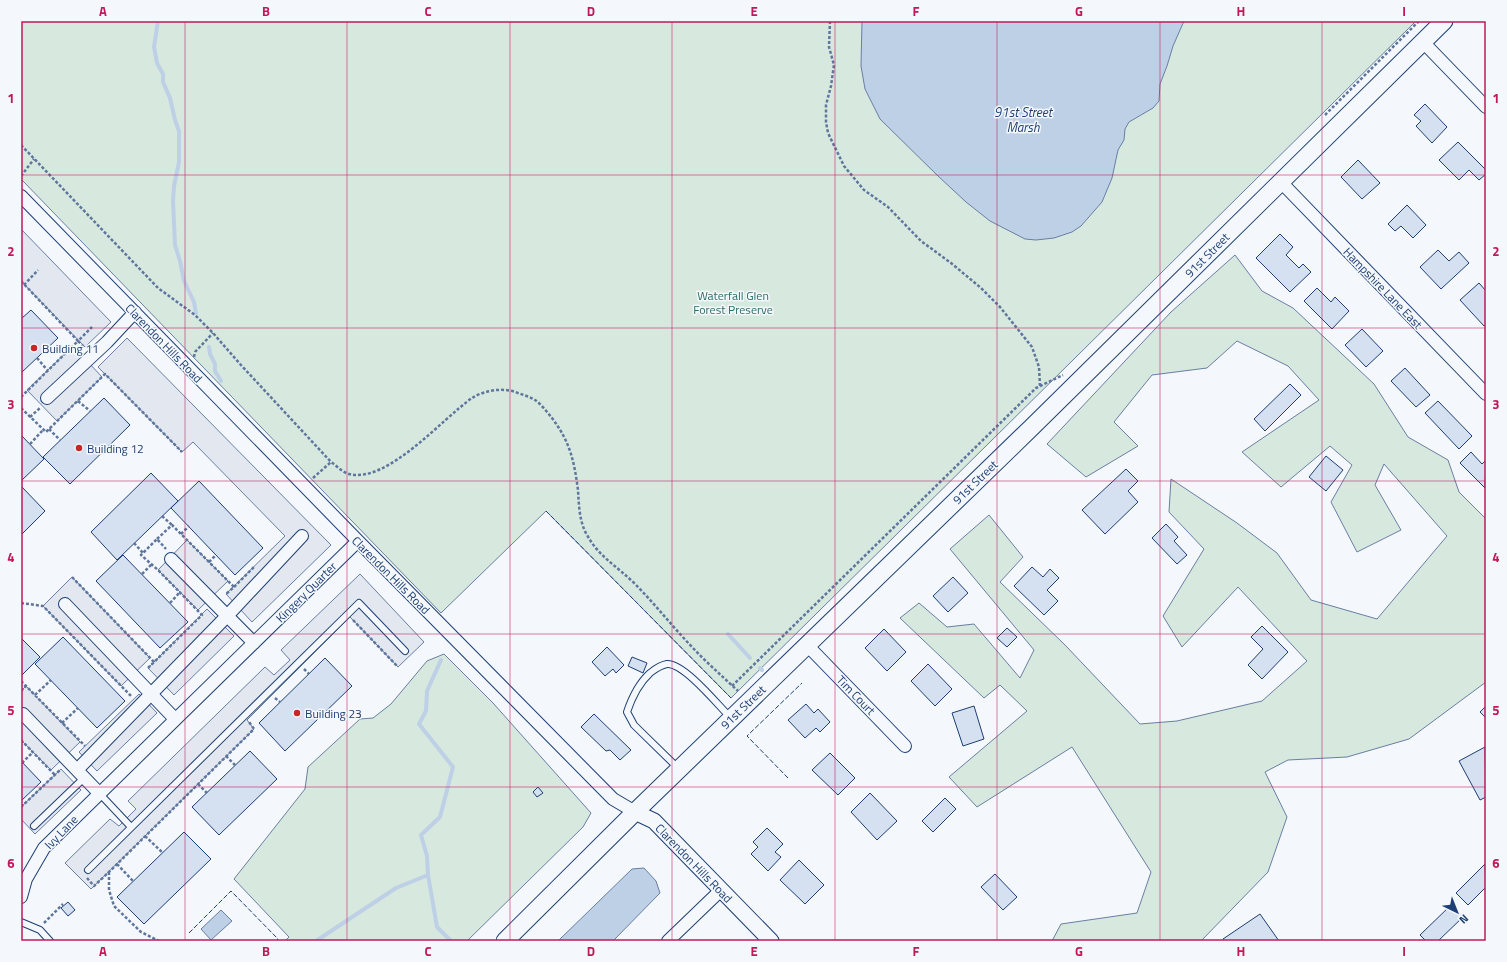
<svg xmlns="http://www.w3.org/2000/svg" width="1507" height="962" viewBox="0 0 1507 962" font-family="'Titillium Web',sans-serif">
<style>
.green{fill:#d7e8df;stroke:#687fa3}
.parking{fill:#e3e8f0;stroke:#687fa3}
.water{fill:#bed0e5;stroke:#687fa3}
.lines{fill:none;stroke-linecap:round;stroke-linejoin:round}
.stream{stroke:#bed0e5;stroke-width:4}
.building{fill:#d5e0f0;stroke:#1d3f73}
.service-casing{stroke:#1d3f73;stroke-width:8}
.minor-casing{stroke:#1d3f73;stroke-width:14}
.tertiary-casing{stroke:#1d3f73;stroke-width:17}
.secondary-casing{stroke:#1d3f73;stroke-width:19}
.path{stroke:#5e769c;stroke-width:2.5;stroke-dasharray:3 2;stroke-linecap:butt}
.service{stroke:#f4f7fb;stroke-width:6}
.minor{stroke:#f4f7fb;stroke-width:12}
.tertiary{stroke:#f4f7fb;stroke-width:15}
.secondary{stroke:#f4f7fb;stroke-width:17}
.fence{stroke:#1d3f73;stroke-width:1;stroke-dasharray:5 2;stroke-linecap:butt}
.grid{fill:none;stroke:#c2185b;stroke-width:1;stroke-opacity:0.55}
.poi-dot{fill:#c62828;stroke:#f4f7fb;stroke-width:1.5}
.labels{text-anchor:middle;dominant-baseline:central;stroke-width:3;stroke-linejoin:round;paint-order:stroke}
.street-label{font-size:12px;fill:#1d3f73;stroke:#f4f7fb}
.park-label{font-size:12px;fill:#2c6c60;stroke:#f4f7fb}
.poi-label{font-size:12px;fill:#1d3f73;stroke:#f4f7fb;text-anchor:start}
.water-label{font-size:13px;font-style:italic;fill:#1d3f73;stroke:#f4f7fb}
.neatline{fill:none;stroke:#c2185b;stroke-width:1.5}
.grid-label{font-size:13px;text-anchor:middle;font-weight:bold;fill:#c2185b}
</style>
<rect width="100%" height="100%" fill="#f4f7fb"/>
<!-- green -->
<path class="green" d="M21,21H1416L731,698L546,511L441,613L21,179Z
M1235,255L1262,291L1293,308L1374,384L1408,437L1448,460L1459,492L1486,519V682L1409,739L1347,757L1288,760L1265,772L1287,817L1268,872L1201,941H1052L1061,924L1137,913L1151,872L1072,747L977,807L949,777L1027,711L1000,685L984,698L900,618L919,603L947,627L974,624L1020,678L1034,650L950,549L989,515L1023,557L1000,582L1065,645L1140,724L1177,721L1262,701L1307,661L1238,587L1182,647L1163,616L1204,549L1169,512L1171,479L1237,523L1277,553L1311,600L1377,619L1447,536L1384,464L1375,485L1401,530L1357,552L1331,502L1352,465L1330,446L1281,487L1242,452L1319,400L1288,366L1237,341L1207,368L1152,375L1114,422L1138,446L1086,477L1047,444L1171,312Z
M444,654L493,703L591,813L583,827L467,941H285L289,937L234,879L305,789L308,767L360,719L373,718L391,704L427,661Z"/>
<!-- parking -->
<path class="parking" d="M21,229L111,322L85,347L21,281Z
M127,338L331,545L252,622L226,594L285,536L193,442L182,452L98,367Z
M73,346L102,377L57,421L27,390Z
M187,540L228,581L198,610L158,570Z
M360,574L424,642L398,667L350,617L247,720L254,729L91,889L65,863L110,819L119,826L136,809L128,801L265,667L274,675L290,660L281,650Z
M72,577L150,658L121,686L43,606Z
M207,609L234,636L174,695L148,668Z
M26,686L80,742L51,770L21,740V691Z
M139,694L157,713L97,771L79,752Z
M61,769L81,790L35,834L21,819V807Z"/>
<!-- water -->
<path class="water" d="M862,21H1184L1173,46L1167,66L1160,84L1159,101L1153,108L1129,122L1125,129L1124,140L1118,150L1112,178L1102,202L1081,226L1072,232L1054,238L1036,240L1025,239L990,221L966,202L938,176L880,119L865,89L861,66Z
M644,868L656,881L660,893L613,941H558L632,869Z
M221,910L232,921L211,940L201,929Z"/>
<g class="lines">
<!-- stream -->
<path class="stream" d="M158,21L154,47L157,63L163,74V82L170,98L175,120L179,131V162L174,186L173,201L175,245L180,261L184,281L194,302L196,313
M209,347L210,354L215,364V371L221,381
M728,634L750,658
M760,668L762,670
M428,875L437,927L451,941
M316,941L396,888L428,875L427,856L421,835L440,817L453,767L419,724L426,711L427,691L441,660"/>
</g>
<!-- building -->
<path class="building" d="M1425,104L1447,127L1432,143L1416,126L1421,121L1414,115Z
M1458,142L1486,170V174L1479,180L1469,170L1459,180L1439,160Z
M1358,160L1380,183L1362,199L1341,177Z
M1407,205L1426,225L1413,238L1401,226L1395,231L1388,224Z
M1280,234L1293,247L1286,255L1299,268L1303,264L1311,272L1290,292L1256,258Z
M1438,250L1449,261L1459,252L1469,263L1441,289L1420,267Z
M1479,283L1486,291V325L1484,326L1460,300Z
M1317,288L1331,302L1335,297L1349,311L1332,329L1304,301Z
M31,310L58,338L21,373V319Z
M1362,329L1383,351L1366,367L1345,345Z
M1405,368L1430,395L1416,407L1391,381Z
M1290,384L1301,395L1265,431L1254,419Z
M104,398L130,425L70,484L43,457Z
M1438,401L1472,436L1459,449L1425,413Z
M21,435L44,459L21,481Z
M1471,452L1482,464L1486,460L1485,488L1460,463Z
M1326,456L1343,470L1326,491L1309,477Z
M1126,469L1138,481L1128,491L1138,502L1105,534L1082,510Z
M151,473L178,501L117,560L91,532Z
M199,481L263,548L235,575L171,508Z
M21,486L45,511L21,535Z
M1166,524L1178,537L1174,541L1187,555L1177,564L1152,538Z
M123,555L188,622L160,648L96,581Z
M1032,567L1043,577L1050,569L1059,578L1047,590L1058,601L1044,615L1014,586Z
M953,577L968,593L948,612L933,596Z
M1262,626L1288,652L1262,679L1248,665L1263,649L1251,637Z
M1007,628L1017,637L1007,647L997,638Z
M884,629L906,652L887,671L865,648Z
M63,637L125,701L97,728L35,664Z
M21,638L40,657L21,676Z
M607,647L624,665L616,673L613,669L605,676L592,662Z
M632,657L647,663L643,673L628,666Z
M325,658L352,686L285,751L259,723Z
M928,664L952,689L935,706L911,681Z
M806,704L814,713L818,709L830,722L820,732L816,728L805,738L788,720Z
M974,706L984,739L963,746L952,713Z
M1486,706V718L1480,712Z
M594,714L631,750L620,760L610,750L606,751L581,727Z
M1485,747L1486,797L1480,800L1459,761Z
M250,751L277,779L219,835L192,807Z
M830,753L855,778L838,795L812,770Z
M21,761L41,782L21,801Z
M538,787L543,793L537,797L533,792Z
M870,793L897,821L877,840L851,812Z
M945,798L956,809L933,832L922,821Z
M767,828L783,844L775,852L781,857L768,871L751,854L758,847L753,842Z
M184,832L211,859L144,924L117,897Z
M799,860L824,885L805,904L780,880Z
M1485,864L1486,887L1468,905L1456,893Z
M995,874L1017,897L1003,910L981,887Z
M68,902L75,910L68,916L61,908Z
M1451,905L1463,917L1438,941H1426L1420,935Z
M1260,914L1279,941H1224L1223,939Z"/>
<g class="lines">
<!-- service casing -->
<g class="service-casing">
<path id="service" d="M679,769L634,725L627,712C632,697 638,684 650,673C655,669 661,665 667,664C684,663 718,705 730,717
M99,793L131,827
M34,826L84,778
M88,870L359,603L405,651
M21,922L40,930L50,941"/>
</g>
<!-- minor casing -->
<g class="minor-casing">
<path id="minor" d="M1423,42L1486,107
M1281,182L1486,394
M21,196L358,541L613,799L635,812
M47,398L107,342L135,312
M171,559L254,643
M65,604L175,719
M807,645L905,746
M23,714L99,793
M77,770L227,616L302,536
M21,897L26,879L44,848L358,541
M668,941L721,890"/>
</g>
<!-- tertiary casing -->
<g class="tertiary-casing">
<path id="tertiary" d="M635,812L654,821L771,941"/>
</g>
<!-- secondary casing -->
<g class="secondary-casing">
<path id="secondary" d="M505,941L635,812L1031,428L1444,21"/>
</g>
<!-- path -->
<path class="path" d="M830,21L829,47L834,65L831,86L826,105V122L828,133L844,166L864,190L888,207L921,241L951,263L981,288L1000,307L1032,347L1039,367L1040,386
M1325,115L1419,21
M21,145L158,288L195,315L213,333L240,364L331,462C337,466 342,472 349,474C387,484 442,419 472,398C485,390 504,387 518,393C524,395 530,397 535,400C541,404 547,412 552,418C570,442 574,460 578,490C579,505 579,521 587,535C599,557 617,566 635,584C655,604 672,626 692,647C706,662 722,676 738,691
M21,176L34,159
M21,281L78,341L92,327
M24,285L38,270
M194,357L195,352L213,333
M37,358L48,371
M21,397L78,341L84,347
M78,401L90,411
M21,408L46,432L105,374L182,452
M30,417L40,408
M49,429L60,440
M30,444L43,430
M313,478L331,462
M162,516L172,525
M181,534L189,526
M157,539L172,525L234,587L226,594
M134,543L143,553
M209,562L216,555
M142,574L151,565
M72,577L154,662
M234,587L255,566
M21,603L43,606L132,697
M170,603L180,592
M353,620L398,667
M148,668L202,615L158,570L141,555L157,539L166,549
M304,669L309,674
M21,681L26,686
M732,686L1036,388L1063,375
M21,691L26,686L85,746
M35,695L51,680
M275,698L280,702
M62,723L78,708
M21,740L55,775
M226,756L235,765
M22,763L33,752
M198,784L207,793
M21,807L60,770
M145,836L163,853
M117,864L133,881
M109,872V890L114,906L141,932L159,941
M87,878L94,886L109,872L254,729L249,722
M44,923L63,904"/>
<!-- service -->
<use href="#service" class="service"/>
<!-- minor -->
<use href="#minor" class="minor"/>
<!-- tertiary -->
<use href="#tertiary" class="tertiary"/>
<!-- secondary -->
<use href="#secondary" class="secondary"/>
<!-- fence -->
<path class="fence" d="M546,511L731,698
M788,778L747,736L802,683
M189,933L231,891L278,939L276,941"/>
</g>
<!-- grid -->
<path class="grid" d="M185,21V941M347,21V941M510,21V941M672,21V941M835,21V941M997,21V941M1160,21V941M1322,21V941M21,175H1486M21,328H1486M21,481H1486M21,634H1486M21,787H1486"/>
<!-- markers -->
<g class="poi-dot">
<circle cx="34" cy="348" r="4"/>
<circle cx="79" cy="448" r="4"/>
<circle cx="297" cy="713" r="4"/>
</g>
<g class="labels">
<!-- street labels -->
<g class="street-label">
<text transform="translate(1207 255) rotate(-45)">91st Street</text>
<text transform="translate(1383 288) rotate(46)">Hampshire Lane East</text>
<text transform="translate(164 343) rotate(46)">Clarendon Hills Road</text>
<text transform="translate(975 482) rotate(-44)">91st Street</text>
<text transform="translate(391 575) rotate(45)">Clarendon Hills Road</text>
<text transform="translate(306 592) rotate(-45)">Kingery Quarter</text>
<text transform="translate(856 695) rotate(46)">Tim Court</text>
<text transform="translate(743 707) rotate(-44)">91st Street</text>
<text transform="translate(61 832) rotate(-46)">Ivy Lane</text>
<text transform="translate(694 863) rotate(46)">Clarendon Hills Road</text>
</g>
<!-- park labels -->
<g class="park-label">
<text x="733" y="295">Waterfall Glen<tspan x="733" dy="14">Forest Preserve</tspan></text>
</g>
<!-- poi labels -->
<g class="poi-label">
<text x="42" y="348">Building 11</text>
<text x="87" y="448">Building 12</text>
<text x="305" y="713">Building 23</text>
</g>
<!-- water labels -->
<g class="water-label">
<text x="1023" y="112">91st Street<tspan x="1023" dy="15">Marsh</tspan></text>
</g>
</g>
<!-- border -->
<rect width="1507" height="962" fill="none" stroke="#f4f7fb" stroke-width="44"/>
<!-- north arrow -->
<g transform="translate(1457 912) rotate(137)" stroke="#f4f7fb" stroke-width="3" paint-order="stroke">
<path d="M0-3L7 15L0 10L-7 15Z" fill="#1d3f73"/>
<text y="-6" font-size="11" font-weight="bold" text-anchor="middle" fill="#1d3f73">N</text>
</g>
<rect x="22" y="22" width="1463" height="918" class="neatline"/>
<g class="grid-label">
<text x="103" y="16">A</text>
<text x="266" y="16">B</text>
<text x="428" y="16">C</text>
<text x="591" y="16">D</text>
<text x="754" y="16">E</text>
<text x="916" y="16">F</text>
<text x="1079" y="16">G</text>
<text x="1241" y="16">H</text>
<text x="1404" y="16">I</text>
<text x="11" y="103">1</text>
<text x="1496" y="103">1</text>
<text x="11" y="256">2</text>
<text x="1496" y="256">2</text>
<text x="11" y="409">3</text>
<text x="1496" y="409">3</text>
<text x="11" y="562">4</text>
<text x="1496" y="562">4</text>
<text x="11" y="715">5</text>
<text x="1496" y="715">5</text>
<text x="11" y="868">6</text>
<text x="1496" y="868">6</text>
<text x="103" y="956">A</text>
<text x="266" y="956">B</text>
<text x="428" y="956">C</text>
<text x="591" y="956">D</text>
<text x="754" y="956">E</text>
<text x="916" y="956">F</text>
<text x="1079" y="956">G</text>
<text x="1241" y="956">H</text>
<text x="1404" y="956">I</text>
</g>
</svg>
